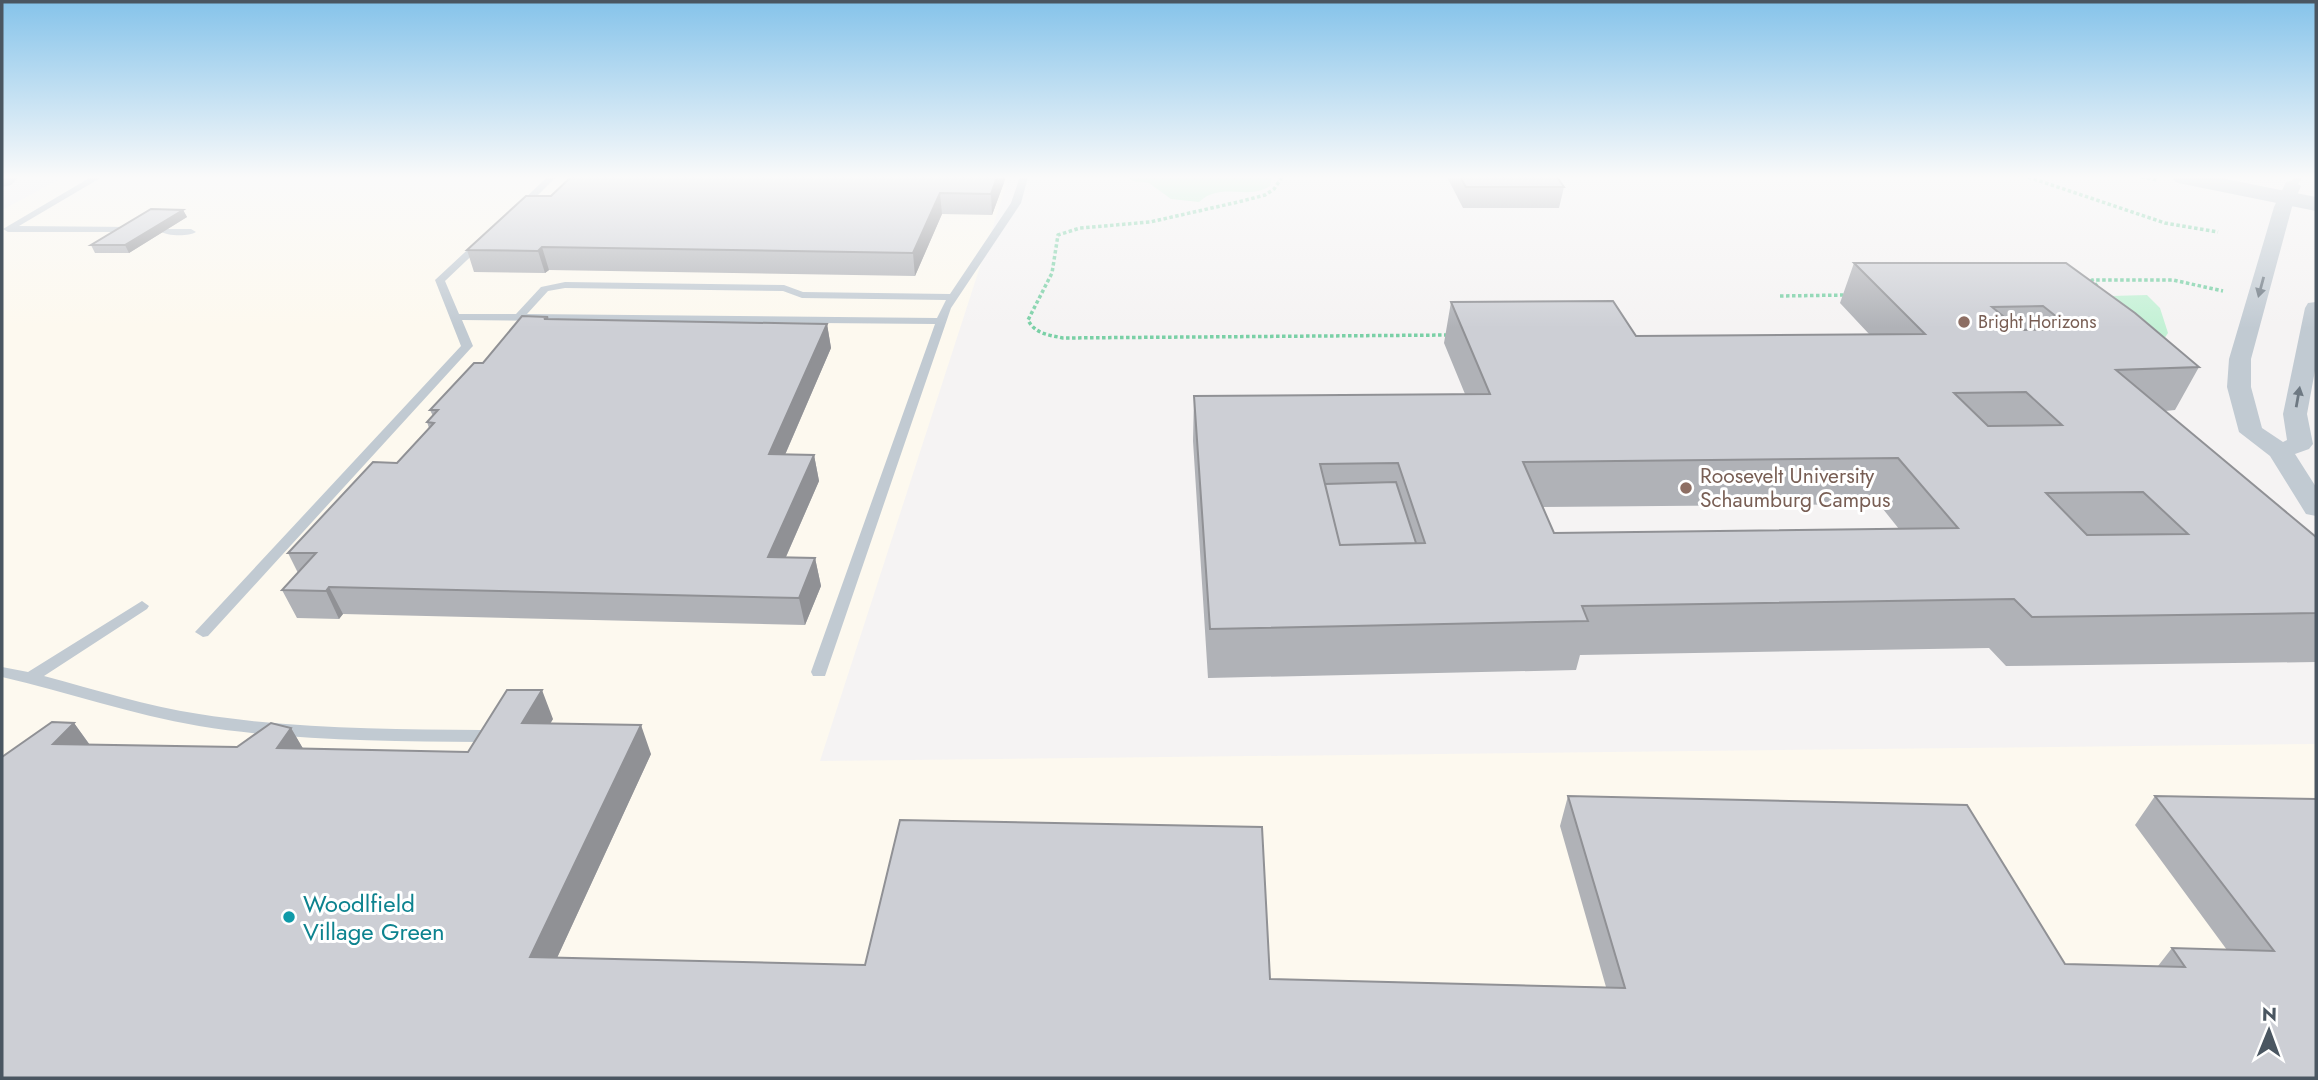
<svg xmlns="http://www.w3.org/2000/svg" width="2318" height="1080" viewBox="0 0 2318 1080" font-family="Jost,sans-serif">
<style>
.commercial{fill:#fdf9ef}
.green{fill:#c3f1d5}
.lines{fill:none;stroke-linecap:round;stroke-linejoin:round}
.path{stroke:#7ad0a6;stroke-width:3.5;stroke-dasharray:3.5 2.5;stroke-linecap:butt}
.service{fill:#c1cad2;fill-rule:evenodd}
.minor{fill:#c1cad2;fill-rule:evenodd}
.tertiary{fill:#c1cad2;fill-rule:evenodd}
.secondary{fill:#c1cbd6;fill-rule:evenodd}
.wall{fill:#b0b2b7;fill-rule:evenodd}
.shaded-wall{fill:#909195}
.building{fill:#cdcfd5;stroke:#909195;stroke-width:2;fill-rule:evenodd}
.oneway{fill:#6e7983}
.education-dot{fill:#8d6e63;stroke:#fff;stroke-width:2.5}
.culture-dot{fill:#0f9aa8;stroke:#fff;stroke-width:2.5}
.labels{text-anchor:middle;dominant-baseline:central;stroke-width:6;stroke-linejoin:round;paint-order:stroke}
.far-education-label{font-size:18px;fill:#785e54;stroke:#fff;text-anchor:start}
.education-label{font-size:21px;fill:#785e54;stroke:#fff;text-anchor:start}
.near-culture-label{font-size:24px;fill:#0d838f;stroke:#fff;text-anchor:start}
</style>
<rect width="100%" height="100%" fill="#f5f3f3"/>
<!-- commercial -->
<path class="commercial" d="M64,177H1009L820,761L2316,744V1078H2V210Z"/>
<!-- green -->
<path class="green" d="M1129,177H1272L1270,186C1248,201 1222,181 1199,202L1171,199L1149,183L1133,181Z
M2147,295L2160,308L2168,333L2162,342L2074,297Z"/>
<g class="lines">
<!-- path -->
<path class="path" d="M1282,177L1274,189L1265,195L1238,202L1150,222L1080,228L1058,235L1052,273L1028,320C1035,334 1049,335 1063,338L1450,335
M2028,177L2165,223L2218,232
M2141,177L2158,180
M2097,286L2092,280H2173L2223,291
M1780,296L1846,295"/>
<!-- service -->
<path class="service" d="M91,177H102L19,226L132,227L137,230L135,232H8L3,229Z
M547,177H556L523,210H517V206Z
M1020,177H1028L1021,203L951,308L825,676H813L811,672L935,324L462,320L473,346L471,348L208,636L203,637L195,632L461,346L435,280L478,240L486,242L445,281L459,314H516L541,287L565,282L784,285L803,292L950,294L1011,203ZM565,288L783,291L802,298L946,300L937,318L527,314L548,291Z
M2294,177H2303L2295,188H2289L2288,186Z
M161,229H191L196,232C188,237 167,236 159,231Z
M142,601L149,606L147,609L44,676C96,690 147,706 199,714C293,729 387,729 481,730L487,732L489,736L487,740L481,742C387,741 292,741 199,726C132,715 68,692 2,677V667L28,672Z"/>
<!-- minor -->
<path class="minor" d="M2292,181L2301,186L2292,207L2251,359V387L2262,428L2283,442L2287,440L2283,414L2305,308L2308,303L2316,302V365L2307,414L2313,444L2309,449L2295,454L2316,487V516L2306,514L2270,456L2239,432L2227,387L2229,359L2274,207L2286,182Z"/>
<!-- tertiary -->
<path class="tertiary" d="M2172,177H2216L2316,197V211L2183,184L2175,182Z"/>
<!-- secondary -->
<path class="secondary" d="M2,177H19L11,185L2,187Z"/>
</g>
<!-- wall -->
<path class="wall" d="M571,177H1006L992,215L942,214L915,276L549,270L545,273L474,272L467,250L551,196Z
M1447,177H1557L1564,187L1559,208H1463Z
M183,210L187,217L129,253H95L91,245Z
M1854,263H2066L2199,367L2175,410L2165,411L2316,537V662L2006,666L1989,648L1580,655L1576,670L1208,678L1193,441L1194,396L1465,394L1444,343L1451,302L1636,336L1869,334L1840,303ZM1879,504L1899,529L1554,533L1543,507Z
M549,320L827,324L831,348L785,455H814L819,481L786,557L815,558L821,586L805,625L343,614L339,619L297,618L282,590L298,573L288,553L397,463L429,428L427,422L433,416L430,410L483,363Z
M553,719L550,723L651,754L557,958L1270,979L1606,987L1560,826L1568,796L2065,964L2158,966L2172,948L2227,950L2135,825L2155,796L2316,799V1078H2L74,723L90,745L237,747L291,728L303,749L468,752Z"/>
<!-- shaded-wall -->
<path class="shaded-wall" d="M997,177H1006L992,215L991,194Z
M940,193L942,214L915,276L913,253Z
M183,210L187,217L129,253L125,245Z
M542,247L549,270L545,273L538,251Z
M827,324L831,348L774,480L769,454Z
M814,455L819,481L774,584L768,557Z
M815,558L821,586L805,625L799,598Z
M329,587L343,614L339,619L326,591Z
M542,690L553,719L534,751L522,723Z
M74,723L94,751L53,744Z
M641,725L651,754L544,986L530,957Z
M291,728L308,757L277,748Z"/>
<!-- building -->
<path class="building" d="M571,177H997L991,194L940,193L913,253L542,247L538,251L467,250L526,196H551Z
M1460,177H1557L1564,187H1466Z
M151,209L183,210L125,245H91Z
M1854,263H2066L2135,313L2199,367L2116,370L2316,537V613L2032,617L2014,599L1582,606L1588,621L1210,629L1194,396L1490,394L1451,302L1613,301L1636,336L1925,334ZM2043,306L2072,329L2020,330L1992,307ZM2026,392L2062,425L1988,426L1954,393ZM1898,458L1958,528L1554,533L1523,462ZM1398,463L1425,543L1340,545L1320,464ZM2143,492L2188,534L2087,535L2046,493Z
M522,316L548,317L544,319L827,324L769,454L814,455L768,557L815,558L799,598L329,587L326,591L282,590L316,553H288L373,462L397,463L434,423L427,422L438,410H430L474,363H483Z
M1396,482L1416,543L1340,545L1325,484Z
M507,690H542L522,723L641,725L530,957L865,965L900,820L1262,827L1270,979L1625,988L1568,796L1967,805L2065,964L2185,967L2172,948L2274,951L2155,796L2316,799V1078H2V757L52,722L74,723L53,744L237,747L271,723L291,728L277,748L468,752Z"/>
<!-- one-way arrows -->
<defs><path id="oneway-solid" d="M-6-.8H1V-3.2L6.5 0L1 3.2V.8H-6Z" transform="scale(1.75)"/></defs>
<g class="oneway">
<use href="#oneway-solid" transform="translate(2261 287) rotate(105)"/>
<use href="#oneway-solid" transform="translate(2298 397) rotate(-80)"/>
</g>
<!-- sky -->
<linearGradient id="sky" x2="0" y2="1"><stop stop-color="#85c3ea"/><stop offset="0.54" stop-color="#fafafa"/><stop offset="1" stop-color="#fafafa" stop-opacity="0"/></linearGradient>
<rect width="2318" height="328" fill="url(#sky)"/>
<!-- markers -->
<g class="education-dot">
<circle cx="1964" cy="322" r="7"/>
<circle cx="1686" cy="488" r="7"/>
</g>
<circle class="culture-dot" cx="289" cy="917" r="7"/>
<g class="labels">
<!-- far-education labels -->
<g class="far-education-label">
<text x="1978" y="322">Bright Horizons</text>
</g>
<!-- education labels -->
<g class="education-label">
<text x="1700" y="476">Roosevelt University<tspan x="1700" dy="24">Schaumburg Campus</tspan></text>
</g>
<!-- near-culture labels -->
<g class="near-culture-label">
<text x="303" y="903">Woodlfield<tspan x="303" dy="28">Village Green</tspan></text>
</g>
</g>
<!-- border -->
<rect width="2318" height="1080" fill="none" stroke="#4a5661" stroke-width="7"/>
<!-- north arrow -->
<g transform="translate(2269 1031) rotate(1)" stroke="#ffffff" stroke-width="5" paint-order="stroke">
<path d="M0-5L12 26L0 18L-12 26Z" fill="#4a5661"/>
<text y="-10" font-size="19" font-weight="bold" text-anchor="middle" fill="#4a5661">N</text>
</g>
</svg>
